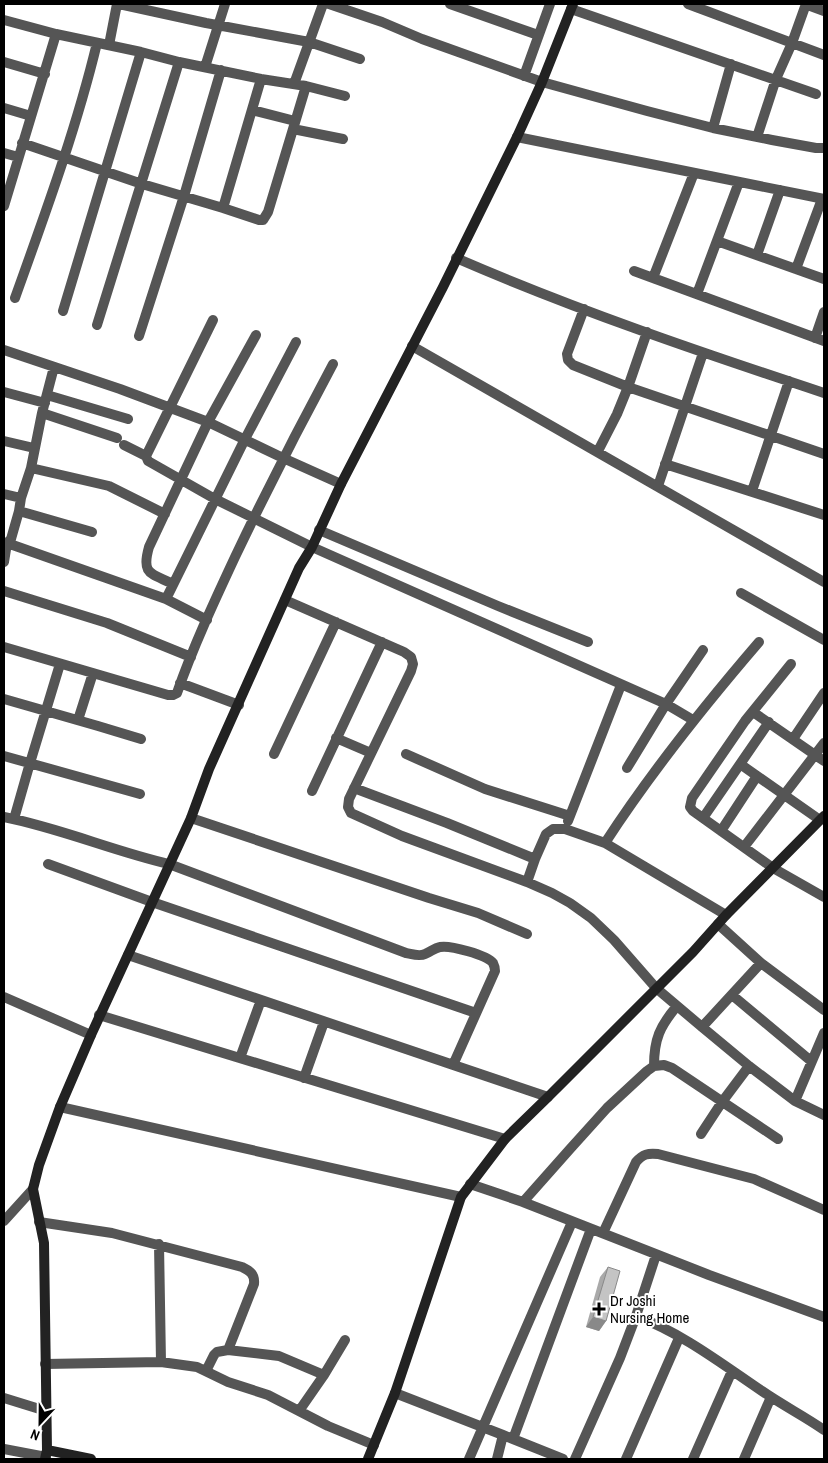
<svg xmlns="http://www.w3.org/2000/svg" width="828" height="1463" viewBox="0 0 828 1463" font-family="'Archivo Narrow',sans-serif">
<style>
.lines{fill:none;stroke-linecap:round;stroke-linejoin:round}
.minor{stroke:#555;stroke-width:10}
.tertiary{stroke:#555;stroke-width:10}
.secondary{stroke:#222;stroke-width:10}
.wall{fill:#a9a9a9}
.shaded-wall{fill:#898989}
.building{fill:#c4c4c4;stroke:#898989}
.poi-dot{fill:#000;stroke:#fff;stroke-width:2}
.labels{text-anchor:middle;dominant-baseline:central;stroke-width:4;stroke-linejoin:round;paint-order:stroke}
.poi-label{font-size:15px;fill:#000;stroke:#fff;text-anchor:start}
</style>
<rect width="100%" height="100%" fill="#fff"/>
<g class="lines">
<!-- minor -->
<path class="minor" d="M119,4L206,23L309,42L360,59
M329,4L382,22L422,39L542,82L647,111L713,128L772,140L816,148H824
M450,4L538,35
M688,4L824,55
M805,4L824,11
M571,9L816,94
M4,20L56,34L141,52L179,62L261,79L306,86L345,96
M109,45L117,4
M4,62L45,74
M205,67L225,4
M524,76L550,4
M294,84L323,4
M4,108L31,116
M252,110L295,121
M713,128L731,64
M293,129L343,139
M517,137L824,199
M757,137L776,79L792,43L806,4
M22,143L142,184L223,208L259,220H263L268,212L306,86
M4,153L18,157
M4,206L56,34
M223,208L261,79
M717,241L824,279
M757,255L780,190
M456,258C576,310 700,352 824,393
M796,269L822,199
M634,271L824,341
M653,278L694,173
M697,294L739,182
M15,298C45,214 76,130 97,43
M584,309L567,354L568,360L573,365L628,387L824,454
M63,311L141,52
M213,320L146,456L148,461L215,499L312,547L666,704L693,720
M97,325L179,62
M139,336L184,196L221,70
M815,338L824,312
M412,346L824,582
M4,350L120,389L208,422L283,458L341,484
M4,392L45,403
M47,395L128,419
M42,413L117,438
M4,441L34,448
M124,445L146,456
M598,451L617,414L628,387L647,332
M665,464L824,515
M31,468L109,486L165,514
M658,486L703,353
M752,491L789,381
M4,494L21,498
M19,511L92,532
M319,530L498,606L588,642
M7,543L166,599L207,620
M4,562L7,543L11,539L19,511L21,498L31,468L42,413L54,367
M173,584C151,573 141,575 149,547L208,422L256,335
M4,591L107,623L191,657
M741,593L824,640
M166,599L245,439L296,342
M285,600L404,652L411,657L413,664L411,671L349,799L348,807L351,813L402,836L527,882L552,893L570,903L591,918L614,940L656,988L702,1027L749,1066L795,1101L824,1115
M4,647L168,695H173L177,693C193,647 214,602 235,557C266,492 299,427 333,364
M791,664L745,721L692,798L690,807L693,811L773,868L824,897
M180,683L239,705
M4,699L98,726L141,739
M753,712L824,761
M78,720L93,673
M336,738L371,753
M793,739L824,693
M274,754L336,622
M406,754L485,789L570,816
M4,756L140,794
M740,764L820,820
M627,768L666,704L703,650
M354,788L447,823L535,859
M312,791L382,642
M4,817C60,828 113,851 169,864L406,953C412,954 419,957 425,954C431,952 434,948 440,947C450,945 487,955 493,963C494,965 495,969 495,971L453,1065
M191,818L429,898L478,913L527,934
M703,818L769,722
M14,819L30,763L60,664
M568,821L621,685
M721,831L757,776
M605,843C651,772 704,706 759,642
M744,847L824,743
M48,864L152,902L476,1013
M527,882L535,859L546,834L553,829H565L605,843L726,915
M718,924L761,963L824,1010
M128,955L548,1097
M732,995L811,1061
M4,997L91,1035
M99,1015L505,1139
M702,1027L761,963
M240,1058L261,1000
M654,1066C654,1039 660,1026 677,1006
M304,1078L324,1022
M795,1101L824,1033
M60,1107L461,1197
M701,1134L722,1102L749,1066
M470,1184L523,1202L709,1275L824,1317
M523,1202L570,1149L607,1108L647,1071L654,1066L664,1065L672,1068L778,1139
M39,1222L112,1233L242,1267C250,1271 255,1274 254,1284L228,1350
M603,1233L636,1162C643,1154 648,1153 658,1154L754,1179L824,1210
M159,1244L161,1362
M636,1316C682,1333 722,1364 762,1391C782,1405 804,1416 824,1430
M45,1364L161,1362L197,1367L228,1382L268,1395L328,1426L374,1445
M206,1371L214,1355L217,1352L228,1350L279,1356L324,1375
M395,1393L503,1435L563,1459
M4,1398L46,1411
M299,1411L324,1375L345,1340
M513,1439L591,1229
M4,1449L46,1457
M469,1459L572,1222
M497,1459L503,1435
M575,1459L620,1358L636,1316L656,1255
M626,1459L679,1338
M693,1459L732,1371
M744,1459L771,1397"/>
<!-- tertiary -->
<path class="tertiary" d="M4,1221L33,1189"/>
<!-- secondary -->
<path class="secondary" d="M47,1450L91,1459
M45,1459L47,1450L44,1243L33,1189L39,1165L60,1107L91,1035L191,818L209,769L299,568L312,547L341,484L443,287L517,137L542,82L573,4
M368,1459L395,1393L461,1197L505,1139L548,1097L693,952L726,915L824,816"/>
</g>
<!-- wall -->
<path class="wall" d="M608,1267L606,1321L599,1331L586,1327L600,1277Z"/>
<!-- shaded-wall -->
<path class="shaded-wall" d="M593,1317L606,1321L599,1331L586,1327Z"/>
<!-- building -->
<path class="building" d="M608,1267L620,1271L606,1321L593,1317Z"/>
<!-- markers -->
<path class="poi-dot" d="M596.5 1301.5h5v5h5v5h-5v5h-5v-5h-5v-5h5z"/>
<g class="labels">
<!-- poi labels -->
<g class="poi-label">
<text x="610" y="1300">Dr Joshi<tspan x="610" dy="17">Nursing Home</tspan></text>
</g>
</g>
<!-- border -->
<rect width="828" height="1463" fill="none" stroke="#000000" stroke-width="10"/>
<!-- north arrow -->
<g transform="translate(40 1423) rotate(202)" stroke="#ffffff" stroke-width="4" paint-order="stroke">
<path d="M0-4L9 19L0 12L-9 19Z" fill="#000000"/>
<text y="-8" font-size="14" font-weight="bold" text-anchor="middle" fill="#000000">N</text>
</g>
</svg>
